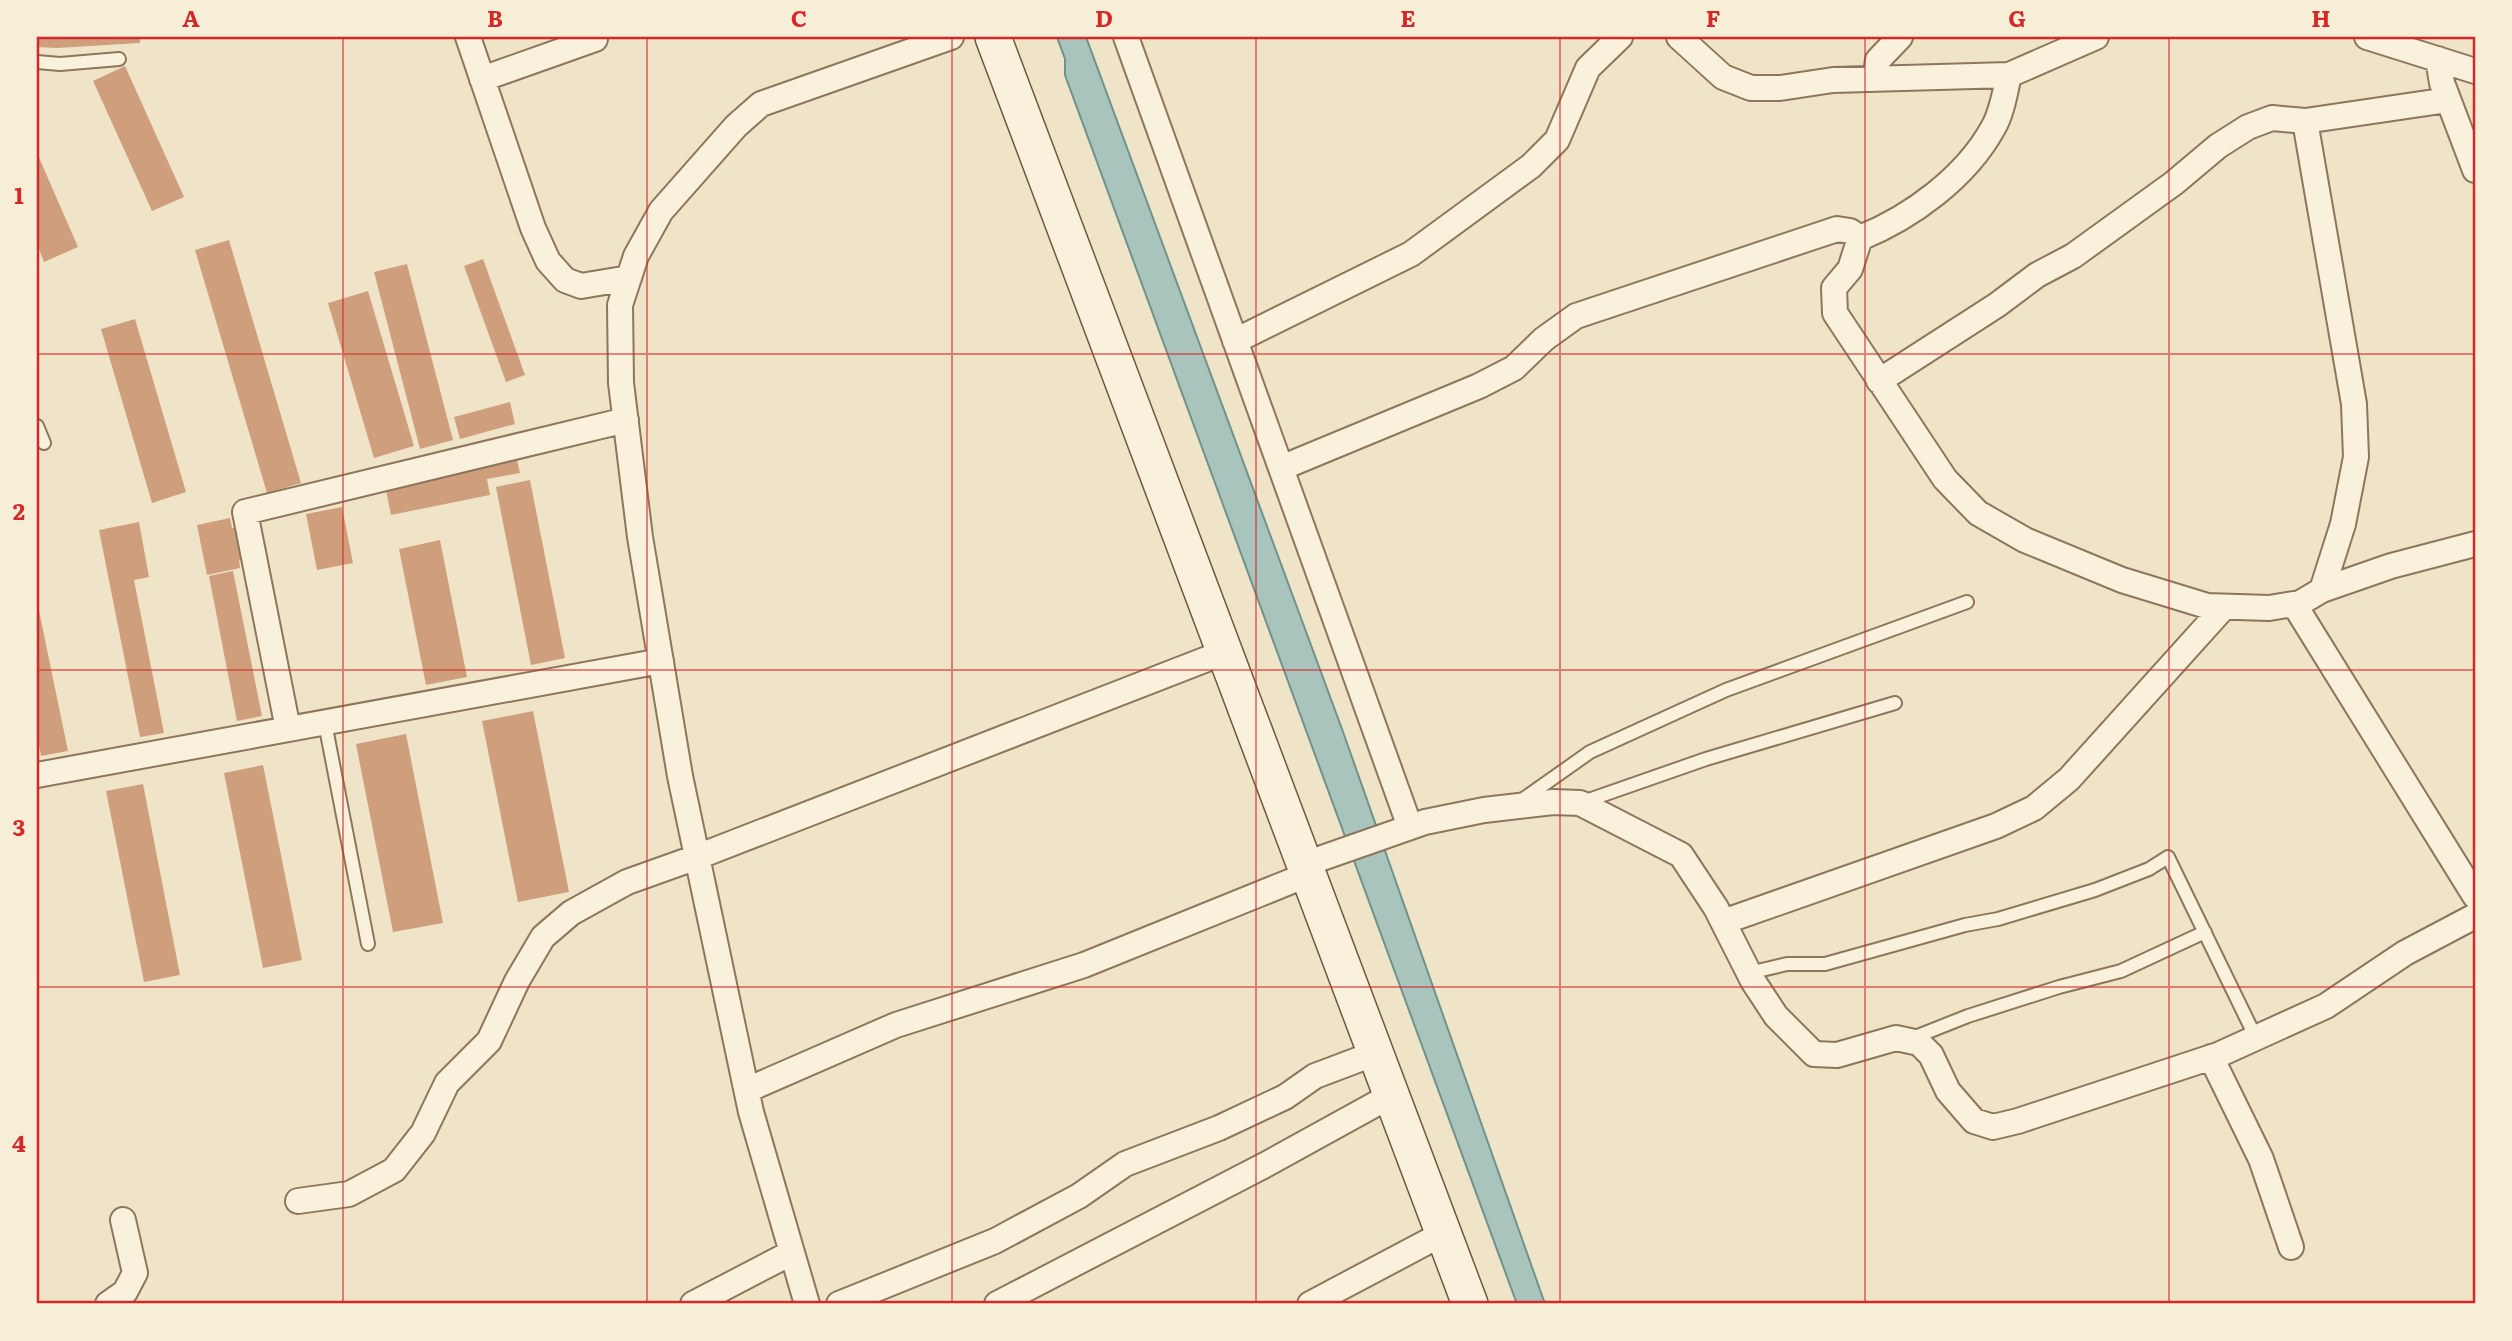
<svg xmlns="http://www.w3.org/2000/svg" width="2512" height="1341" viewBox="0 0 2512 1341" font-family="Literata,serif">
<style>
.water{fill:#a9c4bc;stroke:#6f938a;stroke-width:2}
.building{fill:#cf9f7d}
.lines{fill:none;stroke-linecap:round;stroke-linejoin:round}
.service-casing{stroke:#8d765c;stroke-width:16}
.minor-casing{stroke:#8d765c;stroke-width:28}
.secondary-casing{stroke:#6f573f;stroke-width:38}
.service{stroke:#faf1dc;stroke-width:12}
.minor{stroke:#faf1dc;stroke-width:24}
.secondary{stroke:#faf1dc;stroke-width:35}
.grid{fill:none;stroke:#d62828;stroke-width:2;stroke-opacity:0.55}
.neatline{fill:none;stroke:#d62828;stroke-width:2.5}
.grid-label{font-size:23px;text-anchor:middle;font-weight:bold;fill:#d62828}
</style>
<rect width="100%" height="100%" fill="#f0e4c8"/>
<!-- water -->
<path class="water" d="M1057,37H1086L1342,729L1545,1304H1517L1065,75V59Z"/>
<!-- building -->
<path class="building" d="M37,37H140V43L57,48L37,47Z
M125,66L184,197L152,211L93,81Z
M37,153L78,247L44,262L37,244Z
M229,240L301,483L267,493L195,250Z
M483,259L525,375L506,382L464,266Z
M407,264L453,440L420,449L374,272Z
M368,291L414,446L374,458L328,303Z
M135,319L186,492L152,503L101,329Z
M510,402L515,424L460,439L454,417Z
M517,460L520,473L487,479L490,495L391,515L385,485Z
M530,480L565,658L531,665L496,487Z
M342,507L353,563L317,570L306,514Z
M230,518L232,528L237,527L244,559L239,560L240,568L207,575L197,525Z
M139,522L149,577L134,580L164,733L140,737L99,530Z
M440,540L467,677L426,685L399,549Z
M233,571L262,716L237,721L209,576Z
M37,601L68,751L41,756L37,734Z
M533,711L569,892L518,902L482,721Z
M406,734L443,923L393,932L356,744Z
M263,765L302,960L263,968L224,773Z
M143,784L180,975L144,982L106,791Z"/>
<g class="lines">
<!-- service casing -->
<g class="service-casing">
<path id="service" d="M37,62L60,64L119,59
M37,426L44,443
M325,723L368,944
M1522,800L1590,752L1726,690L1967,602
M1580,803L1706,759L1895,703
M1749,973L1787,964H1825L1965,925L1998,919L2095,890L2149,869L2168,857L2256,1038
M1910,1039L1968,1016L2059,987L2121,971L2205,932"/>
</g>
<!-- minor casing -->
<g class="minor-casing">
<path id="minor" d="M468,37L533,228L548,261L565,280L581,286L629,278
M1126,37L1410,827
M1679,37L1723,77L1751,88H1780L1833,80L2009,75L2096,37
M2367,37L2475,71
M2438,59L2442,83L2475,170
M2009,75C2005,92 2002,113 1993,128C1966,177 1912,217 1860,238L1850,269L1834,288L1835,313L1945,479L1978,513L2025,540L2122,580L2207,606L2269,608L2300,603L2322,590L2343,524L2356,457L2354,404L2305,121L2448,100
M482,79L595,39
M1875,79L1878,60L1900,37
M1235,341L1411,254L1531,166L1557,140L1588,68L1620,37
M1879,381L1997,305L2037,275L2073,256L2174,183L2218,146L2248,127L2272,118L2305,121
M1281,468L1479,386L1514,368L1544,339L1576,316L1837,229L1850,231L1860,238
M2322,590L2391,566L2475,544
M2294,604L2475,896
M288,729L245,512L626,420
M37,775L661,661
M1305,864L1425,822L1484,810L1553,802L1580,803L1681,855L1716,908L1753,981L1776,1016L1814,1054L1837,1055L1896,1038L1919,1043L1931,1055L1948,1091L1974,1121L1993,1127L2018,1121L2218,1055L2326,1006L2405,953L2475,916
M1723,922L1996,826L2034,808L2069,779L2224,607
M2211,1057L2261,1159L2291,1247
M747,1090L896,1025L1084,965L1309,874
M298,1201L349,1194L394,1170L423,1133L447,1083L489,1041L517,981L543,937L571,913L627,882L697,857L1225,652
M108,1304L125,1292L135,1273L123,1220
M693,1304L791,1253
M807,1304L751,1112L680,776L640,537L621,383L620,305L636,256L661,211L736,126L761,104L951,37
M839,1304L995,1241L1079,1196L1125,1164L1219,1128L1285,1097L1315,1076L1376,1053
M997,1304L1265,1165L1392,1095
M1310,1304L1444,1233"/>
</g>
<!-- secondary casing -->
<g class="secondary-casing">
<path id="secondary" d="M993,37L1470,1304"/>
</g>
<!-- service -->
<use href="#service" class="service"/>
<!-- minor -->
<use href="#minor" class="minor"/>
<!-- secondary -->
<use href="#secondary" class="secondary"/>
</g>
<!-- grid -->
<path class="grid" d="M343,37V1304M647,37V1304M952,37V1304M1256,37V1304M1560,37V1304M1865,37V1304M2169,37V1304M37,354H2475M37,670H2475M37,987H2475"/>
<!-- border -->
<rect width="2512" height="1341" fill="none" stroke="#f7eed8" stroke-width="77"/>
<rect x="38" y="38" width="2436" height="1264" class="neatline"/>
<g class="grid-label">
<text x="191" y="27">A</text>
<text x="495" y="27">B</text>
<text x="799" y="27">C</text>
<text x="1104" y="27">D</text>
<text x="1408" y="27">E</text>
<text x="1713" y="27">F</text>
<text x="2017" y="27">G</text>
<text x="2321" y="27">H</text>
<text x="19" y="204">1</text>
<text x="19" y="520">2</text>
<text x="19" y="836">3</text>
<text x="19" y="1152">4</text>
</g>
</svg>
